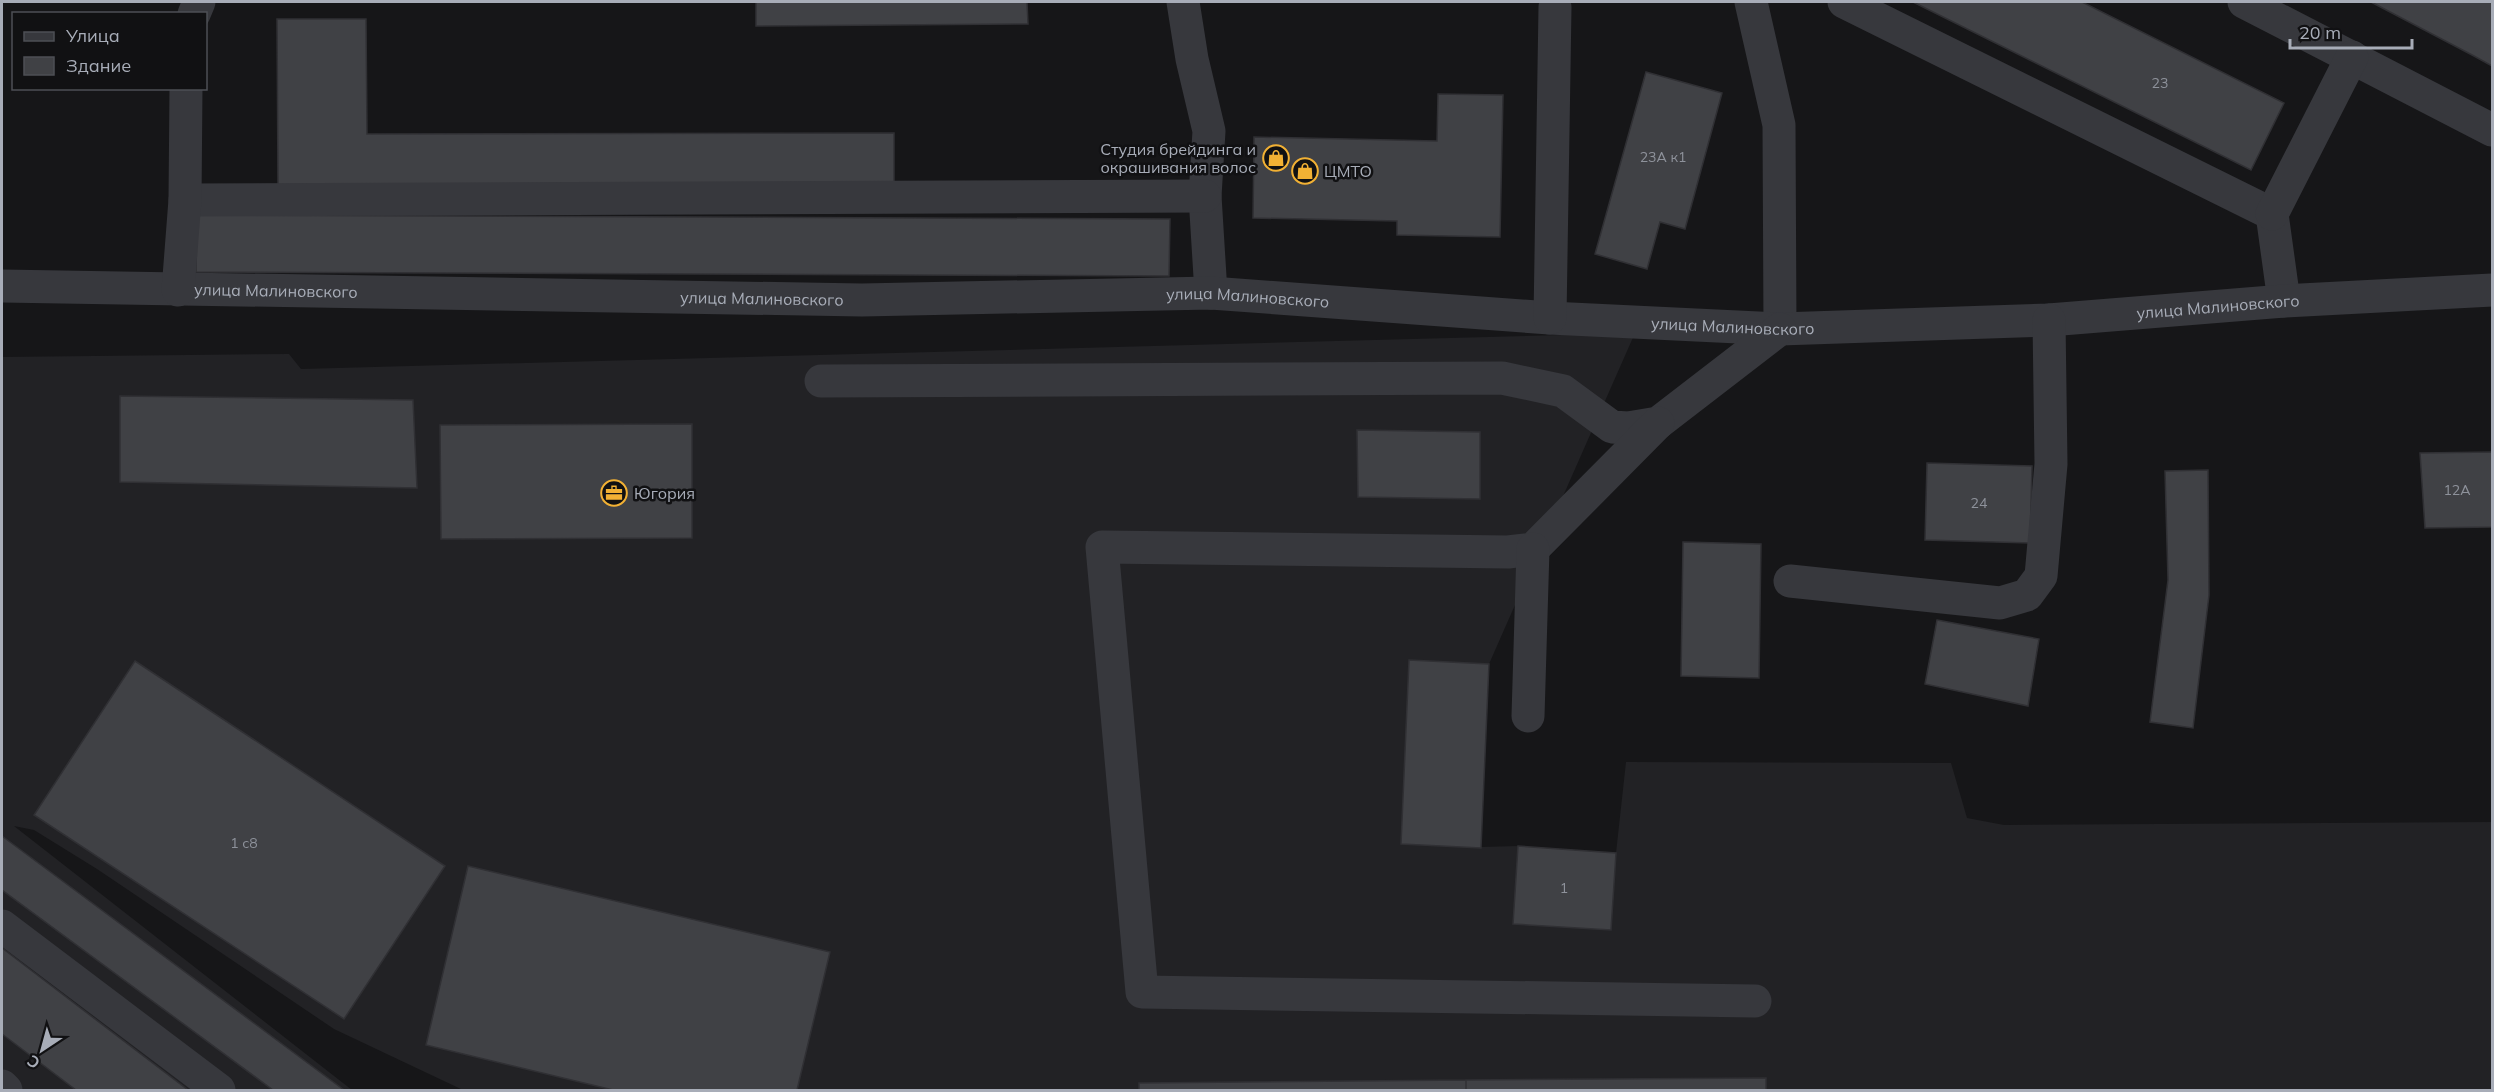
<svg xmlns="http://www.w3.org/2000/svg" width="2494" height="1092" viewBox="0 0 2494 1092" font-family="Mulish,sans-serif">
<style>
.built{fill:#222225}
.building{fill:#404145;stroke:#303034;stroke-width:1.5}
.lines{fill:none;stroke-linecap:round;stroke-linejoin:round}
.minor{stroke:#37383d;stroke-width:33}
.labels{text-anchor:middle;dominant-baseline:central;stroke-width:5;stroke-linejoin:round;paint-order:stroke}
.number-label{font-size:14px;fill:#8e929b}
.poi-label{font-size:16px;fill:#a8adb8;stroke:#111113;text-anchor:start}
.street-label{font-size:16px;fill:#a8adb8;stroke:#111113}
</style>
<rect width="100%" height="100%" fill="#161618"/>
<!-- built -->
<path class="built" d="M1635,333L1489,664L1481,847L1518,846L1616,853L1626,762L1951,763L1967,818L2004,825L2492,822V1090H463L334,1029L97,869L34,830L14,826L352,1090H2V357L289,354L301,369Z"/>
<!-- building -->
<path class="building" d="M756,2H1027L1028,24L756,26Z
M1913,2H2082L2284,103L2251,170Z
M2371,2H2492V66L2474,56Z
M277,19H366L367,134L894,133V185H278Z
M1646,72L1722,93L1685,229L1660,222L1647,269L1595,254Z
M1438,94L1503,95L1500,237L1397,235V221L1253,218L1254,137L1437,141Z
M197,215L1170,219L1169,276L196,272Z
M120,396L413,400L417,488L120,482Z
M692,424V538L441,539L440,425Z
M1357,430L1480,432V499L1358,497Z
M2492,452V527L2425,528L2420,453Z
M1927,463L2032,466L2030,543L1925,540Z
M2208,470L2209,595L2193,728L2150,722L2168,580L2165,471Z
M1683,542L1761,544L1759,678L1681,676Z
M1937,620L2039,639L2028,706L1925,684Z
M1409,660L1489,664L1481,848L1401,844Z
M135,661L445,866L344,1019L34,815Z
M2,836L344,1090H273L2,890Z
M1518,846L1616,853L1611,930L1513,924Z
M468,866L830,952L797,1090H613L426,1045Z
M2,948L188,1090H76L2,1034Z
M1766,1078V1090H1466V1080Z
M1466,1080V1090H1139V1083Z"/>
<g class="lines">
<!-- minor -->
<g class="minor">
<path d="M1183,2L1192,59L1209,131L1205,196L1211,293"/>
<path d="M1751,2L1779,125L1780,329"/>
<path d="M1844,2L2272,214L2284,301"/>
<path d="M2244,2L2492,130"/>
<path d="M194,14L199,2"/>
<path d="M185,200L1205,196"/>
<path d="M2272,214L2352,57"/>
<path id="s1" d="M2,286L862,300L1211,293L1550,318L1780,329L2049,320L2284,301L2492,290"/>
<path d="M178,290L185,200L186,88"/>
<path d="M1550,318L1555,7"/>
<path d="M821,381L1502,378L1563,391L1612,427L1628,428L1658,423L1780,329"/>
<path d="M1658,423L1533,549L1508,552L1102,547L1142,992L1755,1001"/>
<path d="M1790,581L2000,603L2027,595L2041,576L2051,464L2049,320"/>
<path d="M1528,716L1533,549"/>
<path d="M2,926L219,1090"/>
<path d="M2,1086L6,1090"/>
</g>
</g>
<!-- icons -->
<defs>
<g id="shop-ring" transform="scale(1.35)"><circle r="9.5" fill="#111113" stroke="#f2b134" stroke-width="1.5"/><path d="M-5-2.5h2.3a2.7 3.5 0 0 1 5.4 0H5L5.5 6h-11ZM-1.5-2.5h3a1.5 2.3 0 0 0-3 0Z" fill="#f2b134"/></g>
<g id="office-ring" transform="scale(1.35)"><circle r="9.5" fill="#111113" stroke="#f2b134" stroke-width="1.5"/><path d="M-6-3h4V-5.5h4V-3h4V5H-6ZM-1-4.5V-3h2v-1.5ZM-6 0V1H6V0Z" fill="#f2b134"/></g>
</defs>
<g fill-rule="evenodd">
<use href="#shop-ring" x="1276" y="158"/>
<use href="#shop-ring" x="1305" y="171"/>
<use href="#office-ring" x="614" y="493"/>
</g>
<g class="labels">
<!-- number labels -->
<g class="number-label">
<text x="2160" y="83">23</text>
<text x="1663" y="157">23А к1</text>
<text x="2457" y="490">12А</text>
<text x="1979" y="503">24</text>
<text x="244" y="843">1 с8</text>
<text x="1564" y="888">1</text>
</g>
<!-- poi labels -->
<g class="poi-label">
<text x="1256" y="149" text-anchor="end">Студия брейдинга и<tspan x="1256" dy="18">окрашивания волос</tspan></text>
<text x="1324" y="171">ЦМТО</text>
<text x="634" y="493">Югория</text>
</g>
<!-- street labels -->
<g class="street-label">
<text stroke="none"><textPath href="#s1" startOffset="274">улица Малиновского</textPath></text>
<text stroke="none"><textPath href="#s1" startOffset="760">улица Малиновского</textPath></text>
<text stroke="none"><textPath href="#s1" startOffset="1246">улица Малиновского</textPath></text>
<text stroke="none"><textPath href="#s1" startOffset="2218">улица Малиновского</textPath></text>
<text stroke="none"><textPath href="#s1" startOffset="1732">улица Малиновского</textPath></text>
</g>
</g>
<!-- border -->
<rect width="2494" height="1092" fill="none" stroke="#a8adb8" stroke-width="6"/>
<!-- legend -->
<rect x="12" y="12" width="195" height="78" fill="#111113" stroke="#4d4f55" stroke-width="1.5"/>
<rect x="24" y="32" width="30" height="9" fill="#37383d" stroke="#4d4f55" stroke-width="1.5"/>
<text x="66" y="42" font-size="18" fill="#a8adb8">Улица</text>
<rect x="24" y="57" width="30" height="18" fill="#404145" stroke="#4d4f55" stroke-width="1.5"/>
<text x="66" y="72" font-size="18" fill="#a8adb8">Здание</text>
<!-- north arrow -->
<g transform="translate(42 1050) rotate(216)" stroke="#111113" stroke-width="4.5" paint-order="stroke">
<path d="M0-4.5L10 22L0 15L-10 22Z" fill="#a8adb8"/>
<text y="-9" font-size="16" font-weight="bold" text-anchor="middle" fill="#a8adb8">С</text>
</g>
<!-- scale -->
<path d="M2290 39v9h122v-9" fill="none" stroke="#a8adb8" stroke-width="3"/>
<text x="2299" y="39" font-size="18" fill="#a8adb8" stroke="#111113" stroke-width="4.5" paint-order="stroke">20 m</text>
</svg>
